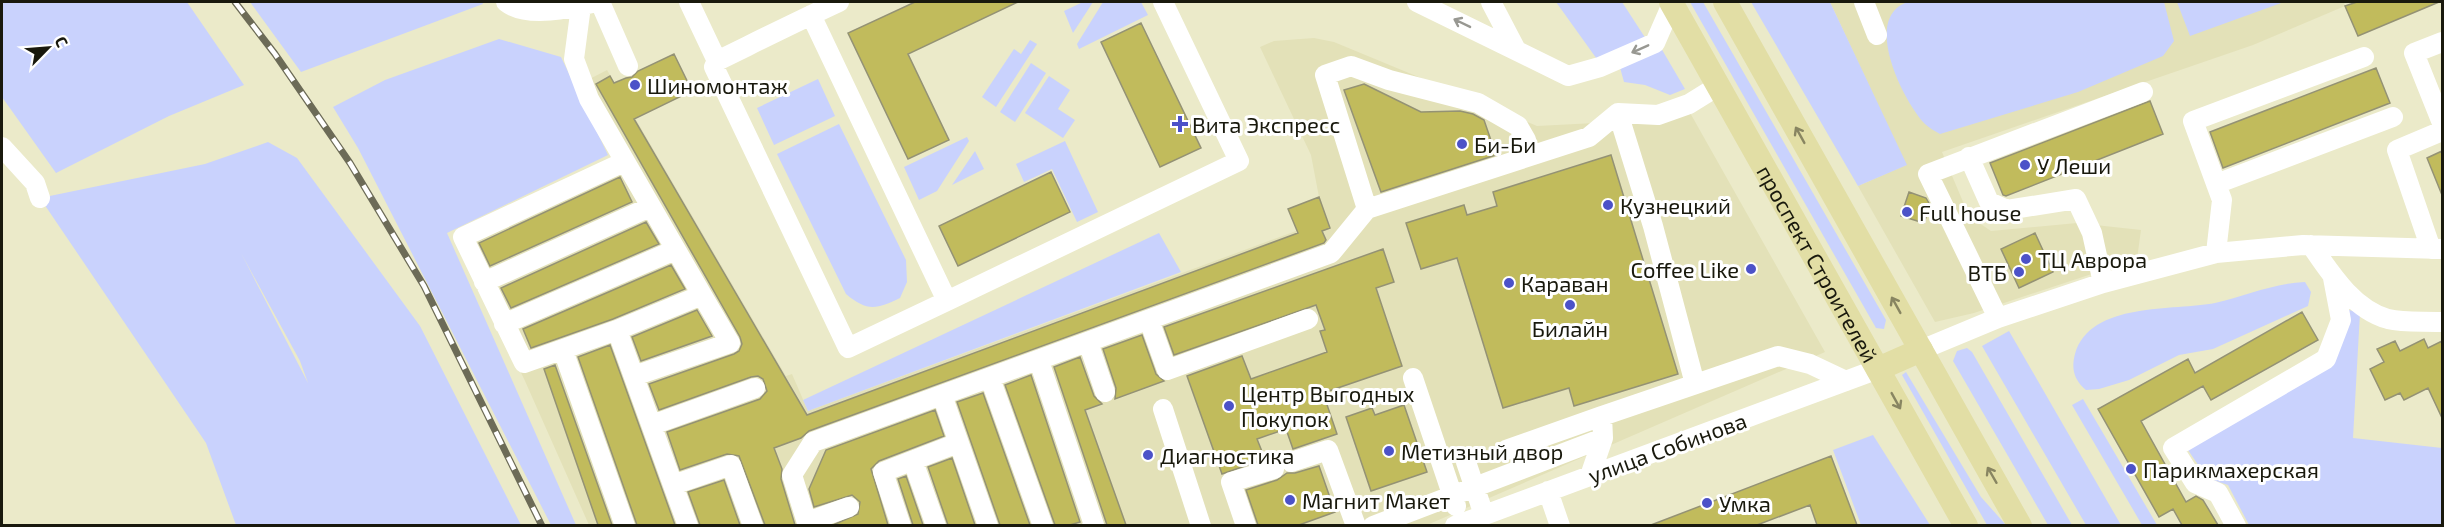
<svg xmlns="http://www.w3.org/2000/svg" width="2444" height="527" viewBox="0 0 2444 527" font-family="'Exo 2',sans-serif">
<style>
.built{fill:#e3e1b8}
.green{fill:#c9d2fd;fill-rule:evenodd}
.building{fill:#c1bb5c;stroke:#949274;stroke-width:1.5}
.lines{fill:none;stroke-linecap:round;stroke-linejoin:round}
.minor{stroke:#fff;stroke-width:20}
.major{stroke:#e2dea5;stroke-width:24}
.rail-casing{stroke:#6c6b57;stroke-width:7}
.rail{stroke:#fff;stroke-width:4.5;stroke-dasharray:14;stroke-linecap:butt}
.oneway{stroke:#989892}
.oneway2{stroke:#888561}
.poi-dot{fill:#4c52c8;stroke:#fff;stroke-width:2}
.labels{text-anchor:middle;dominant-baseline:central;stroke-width:6;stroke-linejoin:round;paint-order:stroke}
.poi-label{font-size:22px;fill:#19190d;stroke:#fff;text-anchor:start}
.street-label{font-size:22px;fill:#19190d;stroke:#fff}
</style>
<rect width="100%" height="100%" fill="#ebeac9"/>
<!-- built -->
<path class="built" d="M1830,2H2344L2345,6L2253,45L1942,152L1969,216L1991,231L2077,223L2141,230L2137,259L1974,313L1935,322L1858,186L1906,165Z
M1314,38L1334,42L1537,126L1653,120L1689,111L1825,352L1427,525H589L525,381L455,235L613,157L578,85L607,70L786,376L792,374L808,411L1296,231L1305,250L1326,242L1322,231L1330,227L1319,197L1311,155L1260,47L1274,41Z"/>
<!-- green -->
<path class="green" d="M2,2H187L244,85L169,116L56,173L2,97Z
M250,2H482L483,4L301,72Z
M1083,2H1093L1073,33L1064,11Z
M1103,2H1141L1148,15L1079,49L1077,44Z
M1556,2H1622L1646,39L1599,62Z
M1690,2H1703L1886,320L1884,329L1876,328Z
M1751,2H1830L1907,165L1858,186Z
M1908,2H2164L2174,41L2163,56L2078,92L1940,134C1935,131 1929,128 1925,124C1903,101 1861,17 1908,2Z
M2177,2H2284L2190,36Z
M499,39L561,57L608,155L447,233L576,525H551L358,148L333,107L385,80Z
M1030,40L1037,44L996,107L982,97L1014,49L1021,54Z
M1661,48L1685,89L1670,95L1645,85L1624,82L1619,64Z
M1031,63L1046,73L1015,122L1000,112Z
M1049,76L1070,90L1058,109L1075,120L1063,138L1025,113Z
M818,79L835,116L774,145L757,108Z
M839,124L906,260L907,282L900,298C877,309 867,312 846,294L777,154Z
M967,137L969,141L937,191L919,200L904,167Z
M1065,141L1098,212L1077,222L1052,169L1024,182L1016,164Z
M268,142L297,158L420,326L521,525H236L206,443L40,198L205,164ZM241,253L300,361L308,383Z
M975,151L984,169L952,185Z
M1159,233L1181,272L808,411L803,400Z
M2305,282L2311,292L2308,306L2213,349L2179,355L2129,380L2099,389L2086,390C2074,380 2071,369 2075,354C2090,301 2175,311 2215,303C2245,296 2274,283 2305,282Z
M2349,310L2360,313L2353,438L2442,448V525H2249L2228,485L2207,478L2188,450L2330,364Z
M2009,331L2121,525H2086L1982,346Z
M1967,348L1972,352L2072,525H2048L1953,361L1957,351Z
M1906,372L1981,497L2006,525H1987L1902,375Z
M2083,399L2157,525H2142L2072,405Z
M1873,435L1930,525H1861L1833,450Z"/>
<!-- building -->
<path class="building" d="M915,2H1018L908,54L949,140L908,159L848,33Z
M2357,2H2439L2358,36L2345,6Z
M1141,23L1201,148L1160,167L1101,42Z
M674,54L692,91L634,119L807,415L1298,233L1288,209L1319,197L1330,228L1322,231L1326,240L1324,243L809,431L801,438L774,448L782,469L781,479L795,525H765L739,456L727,454L680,470L667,432L760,399L767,391L763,379L758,376L751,377L659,410L649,384L734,354L739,351L742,344L740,337L596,84L610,76L614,83L626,78L632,77L638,71Z
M2376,68L2390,103L2223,168L2210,132Z
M1364,84L1421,112L1460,111L1473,114L1484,120L1496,155L1381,192L1344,90Z
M2150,101L2163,134L2006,196L2003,195L1990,163Z
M2442,151V195L2427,158Z
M1611,155L1678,374L1574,406L1569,388L1503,408L1457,258L1421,269L1406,223L1464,205L1467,215L1497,206L1493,192Z
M1051,172L1070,212L958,266L939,226Z
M620,177L632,202L490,266L479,243Z
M1909,192L1926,198L1930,205L1924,223L1901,216Z
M646,222L659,244L511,308L501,288Z
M2035,233L2053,272L2019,288L2001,249Z
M1383,249L1394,282L1376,288L1402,366L1323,393L1337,434L1293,449L1286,429L1257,439L1265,459L1222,474L1187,376L1242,356L1251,379L1327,352L1320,331L1325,330L1316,305L1174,355L1164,327Z
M671,265L685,289L613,319L531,348L523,329Z
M697,310L712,336L641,361L632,337Z
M2302,312L2318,340L2211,400L2203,386L2141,421L2186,502L2196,496L2203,500L2218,525H2182L2173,509L2159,517L2098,409L2188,359L2195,373Z
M1142,335L1156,374L1164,381L1115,399L1116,388L1103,349Z
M2424,339L2428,348L2442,341V418L2428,388L2404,400L2400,393L2385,400L2370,369L2384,362L2377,349L2395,341L2400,351Z
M610,345L675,525H637L578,357Z
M1080,357L1094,396L1102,404L1085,410L1126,525H1107L1054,367Z
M555,365L612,525H598L544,369Z
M1031,375L1080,522L1070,525H1055L1005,385Z
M983,393L1030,525H1000L957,402Z
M1404,405L1427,472L1371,491L1346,417L1372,408L1375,415Z
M935,410L944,436L879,461L871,469L888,525H833L858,514L860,502L852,495L814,507L809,489L826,450Z
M1831,456L1857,525H1817L1810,505L1757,525H1651Z
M952,458L975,525H948L928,467Z
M1319,466L1335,512L1299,525H1258L1246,490L1277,480L1287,473H1295Z
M906,476L923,525H913L898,479Z
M724,480L740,525H700L688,492Z"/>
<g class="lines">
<!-- minor -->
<path class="minor" d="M506,2C527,19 572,8 596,2
M600,2L628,66
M689,2L717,61
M1417,2L1568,76L1600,67L1655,43L1672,4
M1491,2L1515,48
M1864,2L1877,35
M581,6L574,59L589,99L702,295L617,330L673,485L731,465L753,526
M811,15L947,301L848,348L714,67L717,61C758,41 798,21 839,2
M2442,42L2414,53L2442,123
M1618,113L1653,226L1695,384
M2,147L35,183L40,198
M1969,157L1989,202L2007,210L2076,199L2092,233L2103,283
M2216,184L2393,117
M1367,209L1325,75L1351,66L1389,80L1478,103L1518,126L1526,140L1530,155
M2311,245C2331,274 2353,309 2388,319C2404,323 2424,321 2440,322
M2431,249L2397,150L2442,131
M2216,253L2222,200L2193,121L2364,57
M484,282L650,207
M947,301L1239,161L1163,2
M1998,318L1928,174L2143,92
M1149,320L1167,370L1308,319
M504,324L675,250
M617,330L524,363L463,237L624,162
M1088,342L1105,392
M563,350L625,526
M1921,350L1998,318L2103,283L2216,253L2303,245L2442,249
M1039,361L1094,525L1092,526
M634,376L730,343L702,295
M990,378L1043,526
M1413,378L1456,506
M942,395L988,526
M1163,409L1201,526
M652,425L755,388
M1506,450L1602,416
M913,461L936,526
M1291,462L1328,450L1356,526
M1466,462L1484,515
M1590,476L1603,438L1602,416L1778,356L1810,364L1846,381
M673,485L688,526
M1548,491L1560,526
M807,522L849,507
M808,526L792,475L813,442L1331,253L1367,209L1589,137L1618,113L1658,115L1689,104L1718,86
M901,526L883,472L958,443
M1246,526L1231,482L1274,469
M1373,526L1603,438
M1455,526L1878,369
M2236,526L2218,493L2195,483L2173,448L2326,359L2341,320L2333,278"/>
<!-- major -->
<g class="major">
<path id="s1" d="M1671,2L1966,526"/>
<path d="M1725,2L2020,526"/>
<path d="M1878,369L1921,350"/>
</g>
<!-- rail casing -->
<g class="rail-casing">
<path id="rail" d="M235,2L275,54L350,163L424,286L542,526"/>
</g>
<!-- rail -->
<use href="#rail" class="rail"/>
</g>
<!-- one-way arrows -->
<defs><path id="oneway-shaft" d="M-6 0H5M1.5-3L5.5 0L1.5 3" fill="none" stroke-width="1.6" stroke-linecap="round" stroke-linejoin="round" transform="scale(1.5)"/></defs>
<g class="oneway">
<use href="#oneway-shaft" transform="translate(1462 23) rotate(-154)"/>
<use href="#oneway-shaft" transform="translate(1640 49) rotate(156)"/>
</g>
<g class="oneway2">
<use href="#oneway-shaft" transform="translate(1800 135) rotate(-119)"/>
<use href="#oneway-shaft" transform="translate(1896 305) rotate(-119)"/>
<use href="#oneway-shaft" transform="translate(1896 401) rotate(61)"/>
<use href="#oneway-shaft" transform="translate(1992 475) rotate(-120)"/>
</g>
<!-- markers -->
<g class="poi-dot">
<circle cx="635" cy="85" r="6"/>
<path d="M1177 115h6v6h6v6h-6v6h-6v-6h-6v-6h6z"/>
<circle cx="1462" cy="144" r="6"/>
<circle cx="2025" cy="165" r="6"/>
<circle cx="1608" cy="205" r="6"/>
<circle cx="1907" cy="212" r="6"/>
<circle cx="2026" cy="259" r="6"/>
<circle cx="1751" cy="269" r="6"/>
<circle cx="2019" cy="272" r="6"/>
<circle cx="1509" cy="283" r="6"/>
<circle cx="1570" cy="305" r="6"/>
<circle cx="1229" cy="406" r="6"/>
<circle cx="1389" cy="451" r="6"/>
<circle cx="1148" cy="455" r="6"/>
<circle cx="2131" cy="469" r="6"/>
<circle cx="1290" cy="500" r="6"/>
<circle cx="1707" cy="503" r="6"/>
</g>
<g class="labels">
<!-- poi labels -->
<g class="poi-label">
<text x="647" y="85">Шиномонтаж</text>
<text x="1192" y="124">Вита Экспресс</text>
<text x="1474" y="144">Би-Би</text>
<text x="2037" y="165">У Леши</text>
<text x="1620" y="205">Кузнецкий</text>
<text x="1919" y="212">Full house</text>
<text x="2038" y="259">ТЦ Аврора</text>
<text x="1739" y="269" text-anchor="end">Coffee Like</text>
<text x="2007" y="272" text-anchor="end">ВТБ</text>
<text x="1521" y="283">Караван</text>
<text x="1570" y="328" text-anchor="middle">Билайн</text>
<text x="1241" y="393">Центр Выгодных<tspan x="1241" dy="25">Покупок</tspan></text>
<text x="1401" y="451">Метизный двор</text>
<text x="1160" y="455">Диагностика</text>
<text x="2143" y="469">Парикмахерская</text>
<text x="1302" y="500">Магнит Макет</text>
<text x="1719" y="503">Умка</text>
</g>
<!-- street labels -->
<g class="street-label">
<text stroke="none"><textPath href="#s1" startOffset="300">проспект Строителей</textPath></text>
<text transform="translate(1667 447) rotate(-20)">улица Собинова</text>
</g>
</g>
<!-- border -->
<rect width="2444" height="527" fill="none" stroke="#19190d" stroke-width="6"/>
<!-- north arrow -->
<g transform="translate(48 48) rotate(65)" stroke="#ffffff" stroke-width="4.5" paint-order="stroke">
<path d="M0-4.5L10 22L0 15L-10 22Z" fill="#19190d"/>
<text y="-9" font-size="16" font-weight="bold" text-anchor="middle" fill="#19190d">С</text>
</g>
</svg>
